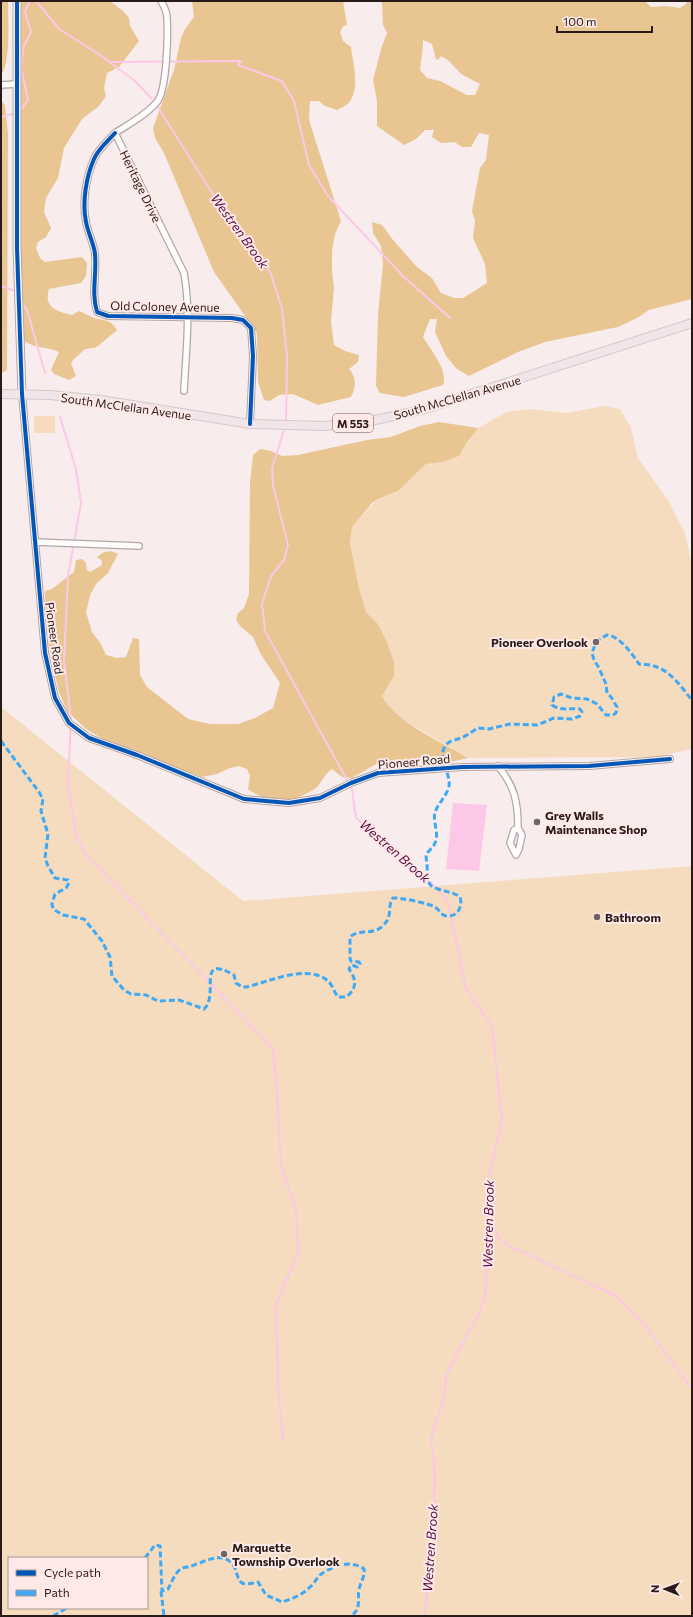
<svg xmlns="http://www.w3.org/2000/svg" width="693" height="1617" viewBox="0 0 693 1617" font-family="Commissioner,sans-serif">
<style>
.green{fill:#f5dcbf;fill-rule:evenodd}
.forest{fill:#e9c592;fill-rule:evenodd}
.water{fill:#fdc8e8}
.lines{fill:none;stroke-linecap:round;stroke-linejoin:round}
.stream{stroke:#fdc8e8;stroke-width:2}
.minor-casing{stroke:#b2a7a6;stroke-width:8}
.tertiary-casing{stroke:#b2a7a6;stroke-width:9}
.primary-casing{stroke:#d1cbca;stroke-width:10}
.minor{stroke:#fefcfc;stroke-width:5.5}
.tertiary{stroke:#fefcfc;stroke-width:7}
.primary{stroke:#f2e5e9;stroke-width:8}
.quiet{stroke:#3fa9f5;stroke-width:3;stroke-dasharray:6 3;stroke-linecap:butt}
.cycleway-casing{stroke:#fee9e6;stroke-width:6}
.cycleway{stroke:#0057b8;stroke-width:4}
.poi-dot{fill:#706464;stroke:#fee9e6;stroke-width:1.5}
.labels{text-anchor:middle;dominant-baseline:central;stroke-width:4;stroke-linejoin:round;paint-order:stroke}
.shield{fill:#fee9e6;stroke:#685957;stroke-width:1}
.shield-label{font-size:11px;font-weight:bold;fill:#271b1a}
.street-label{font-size:12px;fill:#271b1a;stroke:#fee9e6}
.poi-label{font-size:12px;font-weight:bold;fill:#271b1a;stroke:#fee9e6;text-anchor:start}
.water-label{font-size:13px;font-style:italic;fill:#590c47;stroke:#fee9e6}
</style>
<rect width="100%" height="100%" fill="#f8edec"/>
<!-- green -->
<path class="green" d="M604,406L620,409L631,428L638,458L669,502L685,533L692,564V749L656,757L468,758L398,717L387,705L382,696L394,676L386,640L378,624L366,612L359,588L350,543L352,527L362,515L378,499L398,491L426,464L443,462L459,456L467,442L478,428L507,412L528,409L568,413Z
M34,416H55V433H34Z
M1,707L243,901L692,866V1616H1ZM305,1544H306L541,1548ZM9,1558H147V1608H9Z"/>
<!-- forest -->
<path class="forest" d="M1,1H8C8,18 11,63 1,75Z
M20,1H110L123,11L129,18L130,26L139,41L119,67L107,73L104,88L106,96L99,106L82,119L64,148L58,178L46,198L44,212L51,228L46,237L38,242L36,248L40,258L45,262L82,257L87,263L86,276L81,283L49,289C43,308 58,312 72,315L79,311C84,313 87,315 92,317C104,322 109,317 117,330L98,346L94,348L85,349L73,360L71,364L76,376L69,380L54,374L51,370L59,352C46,346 36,349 24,341L21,314Z
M192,1H343L347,25L343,26L340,32L343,41L351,47C353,63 360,87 350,101C348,105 341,108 337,110L325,106L319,101H310L309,120L341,221L335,234L332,251V271L334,288L331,322L334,345L345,351L359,355L358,362L349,369C357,378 356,387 351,397L318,405L293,394L279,395L270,401L264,400L258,382L257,333L214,272L164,153L155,138L153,128L174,70L181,38L185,29L194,17Z
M382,1H645L651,7L667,6L680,8L686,4L687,1H692V299L649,310L637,318L618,327L545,342L518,352L469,376L457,369L446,356L435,332L437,319H430L423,337C430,349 449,371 443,385L404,397L380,393L376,386L378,315L383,264L381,246L373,233L372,222L382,225L393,240L417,267L432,278L441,293L454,298H463L487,283L485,264L473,238L475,221L472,211L480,168L486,160L489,135L479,133L471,147H462L455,142L441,143L432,137L434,130H425L416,139L404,145L377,126V101L373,80L382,46L387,33L383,25ZM423,40L432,44L436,60L439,59L441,56L449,61L461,74L480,84L475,95H467L440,81L427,78L420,70C421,60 423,51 423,40Z
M1,99L5,106L8,133L7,370L1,373Z
M439,422L478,428L467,442L459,456L443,462L426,464L398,491L378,499L372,503L352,527L350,543L359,588L366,612L378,624L386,640L394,662V676L382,696C396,723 442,742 468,758L445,763L428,764L413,760L397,764L378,763L352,778L342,777L332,769C324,774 322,783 316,788C310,792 300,797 293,799C279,803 259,798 248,789L250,776L247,769L239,766L230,768L217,774L202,777L108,742L86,729L67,711L59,692L54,672L49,646L45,599V591L52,589L74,572L76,560L82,559L86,563L87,570L90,572L102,565V561L97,557C104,551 110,549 118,554L108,573L96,584L90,595L86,612L92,632L101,644L106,655L117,658L126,657L133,638L139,639L140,675L147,687L188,719L210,724H238L255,718L273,708L280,683L260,653L253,637L240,626L236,619L238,613L244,608L249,594L250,483L253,455L260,449L271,451L282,456L298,455L367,440L391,437L420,426Z"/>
<!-- water -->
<path class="water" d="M453,803L487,805L479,871L446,869Z"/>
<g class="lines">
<!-- stream -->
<path class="stream" d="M36,1L59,29L100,55L135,81L152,99
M109,62L241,61L238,65L282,81L294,101L309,165L328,196L403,276L450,318
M156,104L226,215L250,241L271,274L282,309L287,357L286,422
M19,112L28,100L21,67L23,48L31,32L25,12L30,1
M1,117L15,113
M1,286L15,291
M22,303L27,310L45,373
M60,417L76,469L81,503L68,576L64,661L71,719L68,783L76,834L86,855L273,1048L277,1092L281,1166L296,1210L298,1253L276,1305L278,1385L283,1439
M285,427L272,468L273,485L288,545L284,560L271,576L262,604L265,631L352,789L356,818L423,874L448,901L466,989L492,1026L502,1120L488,1179L486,1290L480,1311L446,1375L444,1396L431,1439L435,1472L432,1560L424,1616
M488,1212L498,1237L507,1245L616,1296L645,1326L692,1389"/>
<!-- minor casing -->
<g class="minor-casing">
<path id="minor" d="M161,1C164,6 167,12 167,18C168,35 167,90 157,102C146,115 129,124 115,133L184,273C191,312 186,351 184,391
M1,85L17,84
M115,133C108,141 98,149 94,159C86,177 82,203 86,222C88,233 94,244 95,254C97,275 91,291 97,312L108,316L232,318L243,320L251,328L253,356L250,424
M22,394L45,653L55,698L69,723L89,738L137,755L244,799L289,803L320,798L351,783L378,773L462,767L589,766L670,759
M35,542L139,546
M498,766C515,787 518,802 518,828L514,830L510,843L516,855L519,849L522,835L518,828"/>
</g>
<!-- tertiary casing -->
<g class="tertiary-casing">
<path id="tertiary" d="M17,1V248L22,394"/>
</g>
<!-- primary casing -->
<g class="primary-casing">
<path id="primary" d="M1,394L50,395L101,400L250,424L323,426L366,422L425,409L692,323"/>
</g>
<!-- minor -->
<use href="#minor" class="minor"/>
<!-- tertiary -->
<use href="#tertiary" class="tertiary"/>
<!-- primary -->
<use href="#primary" class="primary"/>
<!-- quiet -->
<path class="quiet" d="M1,741L39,792L43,799L41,811L48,834L45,858L48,866L55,878L68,880L69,883L66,888L55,894L52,904L53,909L63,915L84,919L102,941L110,957L112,976L124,990L131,994L146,995L158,1001L179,1000L204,1009C220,995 195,953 234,975L236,983L242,987H246C269,982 308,963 328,981C332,984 334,992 338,997H346C357,989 357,980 349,969L350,967L352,965L357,967L360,964L359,962L351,961L350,959V937C360,927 377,939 388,919C391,912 388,904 393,898C399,897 431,904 435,907C440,910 441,916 447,916C458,917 463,906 460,897C453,892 446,892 438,889C424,885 428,876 427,865C427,862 426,859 426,855C428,851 433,848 435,843C440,833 431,820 436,810C439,802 447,796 449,786C451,772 436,758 446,745C451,739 459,740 465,736C470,734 474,730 478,728L489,729L510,724L537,725L554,718L572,719L580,716L582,712L580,709C570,708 560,711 552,705L554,697L561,694L572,698L587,699L597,704L606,715H613L616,713L617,707L611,697L607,693L606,684L599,668L594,660L592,653L595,645L600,639L607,635C620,636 632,654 639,664C644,665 649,664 654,666C670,670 682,688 692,700
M145,1558L155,1545L160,1546L162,1591L168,1589C172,1582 175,1572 182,1568C186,1567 190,1567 194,1565C206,1561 221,1552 232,1563C237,1569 236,1578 242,1583C247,1585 253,1583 258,1582L266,1595L282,1602C292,1599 302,1595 310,1587C314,1584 316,1579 320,1575C332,1566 351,1559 364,1569C365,1578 360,1582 359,1590C357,1601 362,1608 351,1616
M161,1591L164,1616
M53,1616L67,1608"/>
<!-- cycleway casing -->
<g class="cycleway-casing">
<path id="cycleway" d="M17,1V248L22,394L45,653L55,698L69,723L89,738L137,755L244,799L289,803L320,798L351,783L378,773L462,767L589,766L670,759
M115,133C108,141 98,149 94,159C86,177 82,203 86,222C88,233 94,244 95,254C97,275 91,291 97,312L108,316L232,318L243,320L251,328L253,356L250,424"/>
</g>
<!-- cycleway -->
<use href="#cycleway" class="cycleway"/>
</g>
<!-- markers -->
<g class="poi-dot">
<circle cx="596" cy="642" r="4"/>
<circle cx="537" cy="822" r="4"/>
<circle cx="597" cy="917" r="4"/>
<circle cx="224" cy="1554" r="4"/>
</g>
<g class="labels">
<!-- shield labels -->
<rect class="shield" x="333" y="414" width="40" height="18" rx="3"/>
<g class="shield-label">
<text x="353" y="423">M 553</text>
</g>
<!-- street labels -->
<g class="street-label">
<text transform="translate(141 186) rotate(64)">Heritage Drive</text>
<text transform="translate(165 306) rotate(1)">Old Coloney Avenue</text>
<text transform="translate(457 397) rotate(-16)">South McClellan Avenue</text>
<text transform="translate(126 406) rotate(8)">South McClellan Avenue</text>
<text transform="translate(55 638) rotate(82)">Pioneer Road</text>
<text transform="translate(414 761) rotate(-5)">Pioneer Road</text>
</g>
<!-- poi labels -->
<g class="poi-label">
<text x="588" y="642" text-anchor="end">Pioneer Overlook</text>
<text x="545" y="815">Grey Walls<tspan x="545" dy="14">Maintenance Shop</tspan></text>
<text x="605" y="917">Bathroom</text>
<text x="232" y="1547">Marquette<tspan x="232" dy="14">Township Overlook</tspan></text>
</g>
<!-- water labels -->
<g class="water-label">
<text transform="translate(240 231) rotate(54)">Westren Brook</text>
<text transform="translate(395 851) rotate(41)">Westren Brook</text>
<text transform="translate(488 1224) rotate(-89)">Westren Brook</text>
<text transform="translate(430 1548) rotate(-86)">Westren Brook</text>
</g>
</g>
<!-- border -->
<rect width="693" height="1617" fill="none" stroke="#271b1a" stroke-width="4"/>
<!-- legend -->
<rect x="8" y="1557" width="140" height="52" fill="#fee9e6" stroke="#a89794"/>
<rect x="16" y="1570" width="20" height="6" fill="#0057b8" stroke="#a89794"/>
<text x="44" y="1577" font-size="12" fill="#271b1a">Cycle path</text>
<rect x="16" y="1590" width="20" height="6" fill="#3fa9f5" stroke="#a89794"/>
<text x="44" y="1597" font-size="12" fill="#271b1a">Path</text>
<!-- north arrow -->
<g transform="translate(665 1589) rotate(271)" stroke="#fee9e6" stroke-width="3" paint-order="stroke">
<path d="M0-3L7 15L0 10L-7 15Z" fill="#271b1a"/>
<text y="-6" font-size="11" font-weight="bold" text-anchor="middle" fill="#271b1a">N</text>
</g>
<!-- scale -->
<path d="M557 26v6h95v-6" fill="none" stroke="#271b1a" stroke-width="2"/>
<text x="563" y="26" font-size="12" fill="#271b1a" stroke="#fee9e6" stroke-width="3" paint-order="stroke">100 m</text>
</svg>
